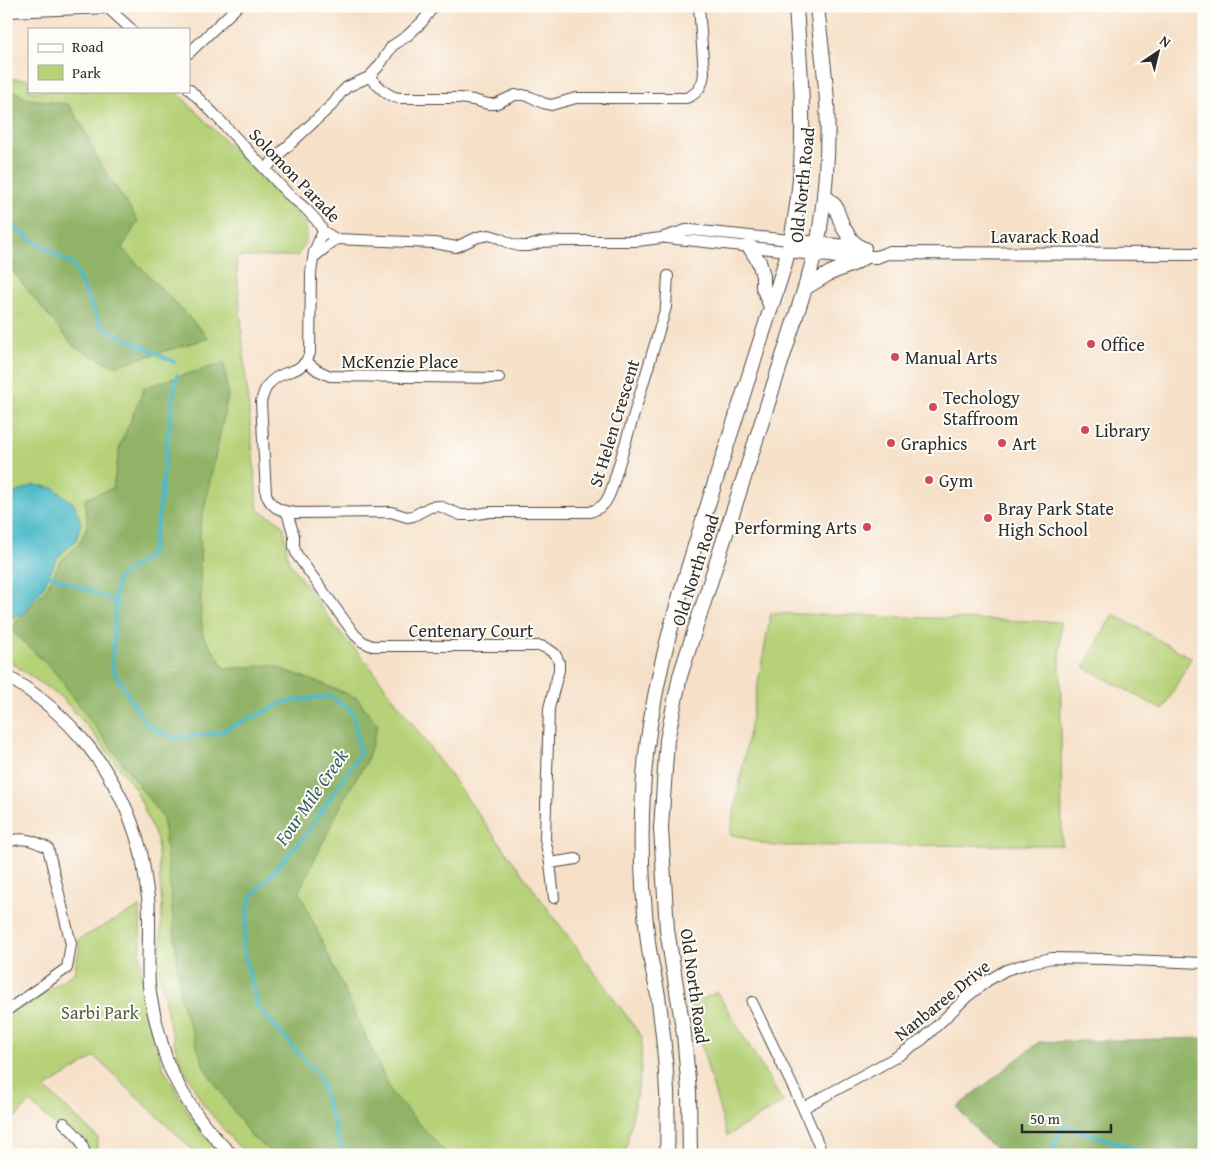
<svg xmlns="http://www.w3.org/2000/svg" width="1210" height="1161" viewBox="0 0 1210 1161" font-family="'Gentium Book Plus',serif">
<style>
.green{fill:#b6d177;stroke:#707e51}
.forest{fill:#90b368;stroke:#5e6f4a}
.water{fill:#4ebac9;stroke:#3c727a}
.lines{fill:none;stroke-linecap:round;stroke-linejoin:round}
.stream{stroke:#4ebac9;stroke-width:4}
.minor-casing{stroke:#494643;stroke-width:12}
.tertiary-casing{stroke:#494643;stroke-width:14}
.secondary-casing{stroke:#494643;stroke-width:16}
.minor{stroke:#fff;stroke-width:10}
.tertiary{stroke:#fff;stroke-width:12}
.secondary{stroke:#fff;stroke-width:14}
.poi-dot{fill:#d1495b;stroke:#fdfcf7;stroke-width:2}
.labels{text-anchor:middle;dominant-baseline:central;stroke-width:4;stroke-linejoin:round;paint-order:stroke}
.street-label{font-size:18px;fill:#2b2b2b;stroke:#fdfcf7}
.poi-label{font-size:18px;fill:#2b2b2b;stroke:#fdfcf7;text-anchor:start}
.park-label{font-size:18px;fill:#555d42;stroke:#fdfcf7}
.water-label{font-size:19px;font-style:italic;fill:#375d62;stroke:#fdfcf7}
</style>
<rect width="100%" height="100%" fill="#fdfcf7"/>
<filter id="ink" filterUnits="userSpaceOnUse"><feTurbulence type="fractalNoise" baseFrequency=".02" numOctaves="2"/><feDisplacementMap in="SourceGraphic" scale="10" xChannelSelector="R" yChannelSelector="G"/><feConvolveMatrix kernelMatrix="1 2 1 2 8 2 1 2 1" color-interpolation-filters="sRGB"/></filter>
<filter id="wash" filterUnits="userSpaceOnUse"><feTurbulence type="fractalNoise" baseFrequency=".0096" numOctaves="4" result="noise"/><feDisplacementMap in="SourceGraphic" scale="20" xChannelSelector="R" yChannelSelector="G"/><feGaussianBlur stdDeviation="1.12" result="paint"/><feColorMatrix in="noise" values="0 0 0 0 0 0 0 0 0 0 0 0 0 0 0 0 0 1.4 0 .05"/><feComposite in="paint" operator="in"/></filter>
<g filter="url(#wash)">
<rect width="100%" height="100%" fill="#f6e0c8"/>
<!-- green -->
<path class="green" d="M6,79H29V91H176L306,224C308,239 306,243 297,256L236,257L244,358L258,510L278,521L284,528L288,560L334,625L372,669L642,1037L641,1071L625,1155H249L235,1143L203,1104L179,1060L170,1027L159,971L162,908L157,840L136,790L93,733L62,698L6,659Z
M771,613L1060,622L1062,845L772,846L730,834Z
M1113,614L1191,658L1163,710L1084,667Z
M140,907L141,965L145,1009L163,1067L192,1119L220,1155H198L95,1057L45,1088L98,1138L96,1153L78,1155L77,1147L30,1102L6,1127V1018L74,973L79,949V939Z
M717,992L783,1102L727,1136L690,1005Z"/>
<!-- forest -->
<path class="forest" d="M6,86L27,99L68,104L83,127L98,160L138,221L122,248L209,338L114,366L74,347L6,263Z
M224,363L228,396L200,528L201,614L203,635L225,669L271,665L323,684L357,698L378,725L366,763L346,795L299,891L392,1094L448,1155H275L250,1135L205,1069L181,1001L163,818L54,671L10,629L47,588L60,562L79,544L87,526L85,499L113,488L120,445L145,387Z
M1204,1038V1155H1007L986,1141L957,1107L1039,1042Z"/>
<!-- water -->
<path class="water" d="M34,485L54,488L74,504L81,522L76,540L57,558L44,586L23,614L13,617L6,618V501L13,494Z"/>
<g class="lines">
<!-- stream -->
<path class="stream" d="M6,218L17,230L73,265L101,326L174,362
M177,375L173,396L159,513L151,554L117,579L112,668L145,723L171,738L218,733L285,702L330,696L353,712L360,753L305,836L250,898L243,947L257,1006L318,1075L341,1147L349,1155
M49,575L116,601
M1055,1155L1053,1147L1064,1125L1153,1155"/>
</g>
</g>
<g filter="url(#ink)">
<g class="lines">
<!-- minor casing -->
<g class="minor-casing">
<path id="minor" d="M108,6V8L131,29
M6,12L108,8
M189,53L238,6
M369,77C379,86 386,96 399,98H460L473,100L488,104H495L515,95H523L531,97L543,103L551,105L576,98H686C698,94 703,85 704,73L699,6
M189,89L215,115L288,194L306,209L317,221L323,231L336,239L434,243L456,247L478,237L489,235L499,238L511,244L520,246H529L542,242L560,241H637L661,238L686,230H691L790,240
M266,170L273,160L334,103L340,94L347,87L369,77L379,66L392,46L407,36L422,22L434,6
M323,231L314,252L311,273L310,353C308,358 306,363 301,366C297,370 291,371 286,373C270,379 265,386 261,402L266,494C272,509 281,511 296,513L391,512L407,517L413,516L430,507L439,506L461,515H471L490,512H590C604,507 607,502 612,488L666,307L668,276
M667,238L788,251
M313,258L336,239
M306,361L317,370L330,376L499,378
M287,512L294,536V547L297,555L355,635L363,642L372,646H541L548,649L555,654L559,662V670L549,708L545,839L550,863L554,898
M6,843C20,835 35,841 48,848L71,944L67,968L6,1011
M550,863L576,859
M752,1002L803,1108L823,1155
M803,1108L898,1056L923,1039L968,996L987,981L1006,970L1029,963L1052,958L1106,959L1204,963
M64,1123C76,1135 82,1138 85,1155"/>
</g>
<!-- tertiary casing -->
<g class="tertiary-casing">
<path id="tertiary" d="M790,240L865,248
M788,251L837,257H877L887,253L1204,254
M6,676C70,712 119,774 139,845C144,862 145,880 148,897C151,926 147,956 149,985C151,1006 157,1027 163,1048C165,1053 166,1060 169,1066C183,1098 206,1131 232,1155"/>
</g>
<!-- secondary casing -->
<g class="secondary-casing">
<path id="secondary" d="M824,195L835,206L843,227L852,241L861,248
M749,246L759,262L763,276V287L771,307
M805,288L830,273L855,263L864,257
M667,1155C669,1101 666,1049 658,996C655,978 650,960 648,942C642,892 640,842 643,792C648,690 680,592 711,495C735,420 759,345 783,270C798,220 803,166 802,114C802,78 798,42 796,6
M690,1155L689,1092L684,1034L667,930L661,828L667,740L680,676L805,288C811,269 817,249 820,228C826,187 829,144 827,102C825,70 820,38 817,6"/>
</g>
<!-- minor -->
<use href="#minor" class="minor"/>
<!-- tertiary -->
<use href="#tertiary" class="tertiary"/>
<!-- secondary -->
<use href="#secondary" class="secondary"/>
</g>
</g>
<!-- markers -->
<g class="poi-dot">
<circle cx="1091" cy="344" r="5"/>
<circle cx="895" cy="357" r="5"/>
<circle cx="933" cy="407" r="5"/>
<circle cx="1085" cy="430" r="5"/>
<circle cx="891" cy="443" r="5"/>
<circle cx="1002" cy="443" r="5"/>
<circle cx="929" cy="480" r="5"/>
<circle cx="988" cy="518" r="5"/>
<circle cx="867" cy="527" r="5"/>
</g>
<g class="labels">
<!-- street labels -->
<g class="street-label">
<text transform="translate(295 175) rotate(46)">Solomon Parade</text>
<text transform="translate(802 185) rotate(-84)">Old North Road</text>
<text x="1045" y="236">Lavarack Road</text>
<text x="400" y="361">McKenzie Place</text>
<text transform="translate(614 423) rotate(-73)">St Helen Crescent</text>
<text transform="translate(695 570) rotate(-72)">Old North Road</text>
<text x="471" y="630">Centenary Court</text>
<text transform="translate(695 986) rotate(82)">Old North Road</text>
<text transform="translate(942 1000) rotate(-39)">Nanbaree Drive</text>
</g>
<!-- poi labels -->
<g class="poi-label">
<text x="1101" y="344">Office</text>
<text x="905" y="357">Manual Arts</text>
<text x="943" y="397">Techology<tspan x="943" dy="21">Staffroom</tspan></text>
<text x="1095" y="430">Library</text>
<text x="901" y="443">Graphics</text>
<text x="1012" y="443">Art</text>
<text x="939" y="480">Gym</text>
<text x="998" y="508">Bray Park State<tspan x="998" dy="21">High School</tspan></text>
<text x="857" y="527" text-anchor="end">Performing Arts</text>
</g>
<!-- park labels -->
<g class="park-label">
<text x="100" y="1012">Sarbi Park</text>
</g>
<!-- water labels -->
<g class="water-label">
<text transform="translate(311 797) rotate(-55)">Four Mile Creek</text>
</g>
</g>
<!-- margin -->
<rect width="1210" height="1161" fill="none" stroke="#fdfcf7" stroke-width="25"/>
<!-- legend -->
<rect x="28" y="28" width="162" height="65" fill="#fdfcf7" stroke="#a9a8a5"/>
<rect x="38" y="44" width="25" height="8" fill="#ffffff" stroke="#a9a8a5"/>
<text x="72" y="52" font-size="15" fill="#2b2b2b">Road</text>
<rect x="38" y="65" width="25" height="15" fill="#b6d177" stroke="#a9a8a5"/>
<text x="72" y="78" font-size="15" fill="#2b2b2b">Park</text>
<!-- north arrow -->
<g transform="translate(1158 52) rotate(35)" stroke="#fdfcf7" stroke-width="4" paint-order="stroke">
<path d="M0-4L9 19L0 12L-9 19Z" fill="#2b2b2b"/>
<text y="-8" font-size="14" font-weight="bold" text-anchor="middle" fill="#2b2b2b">N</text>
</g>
<!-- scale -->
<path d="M1022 1124v8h89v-8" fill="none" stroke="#2b2b2b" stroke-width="2.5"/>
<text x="1030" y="1124" font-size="15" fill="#2b2b2b" stroke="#fdfcf7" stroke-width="4" paint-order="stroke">50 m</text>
</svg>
